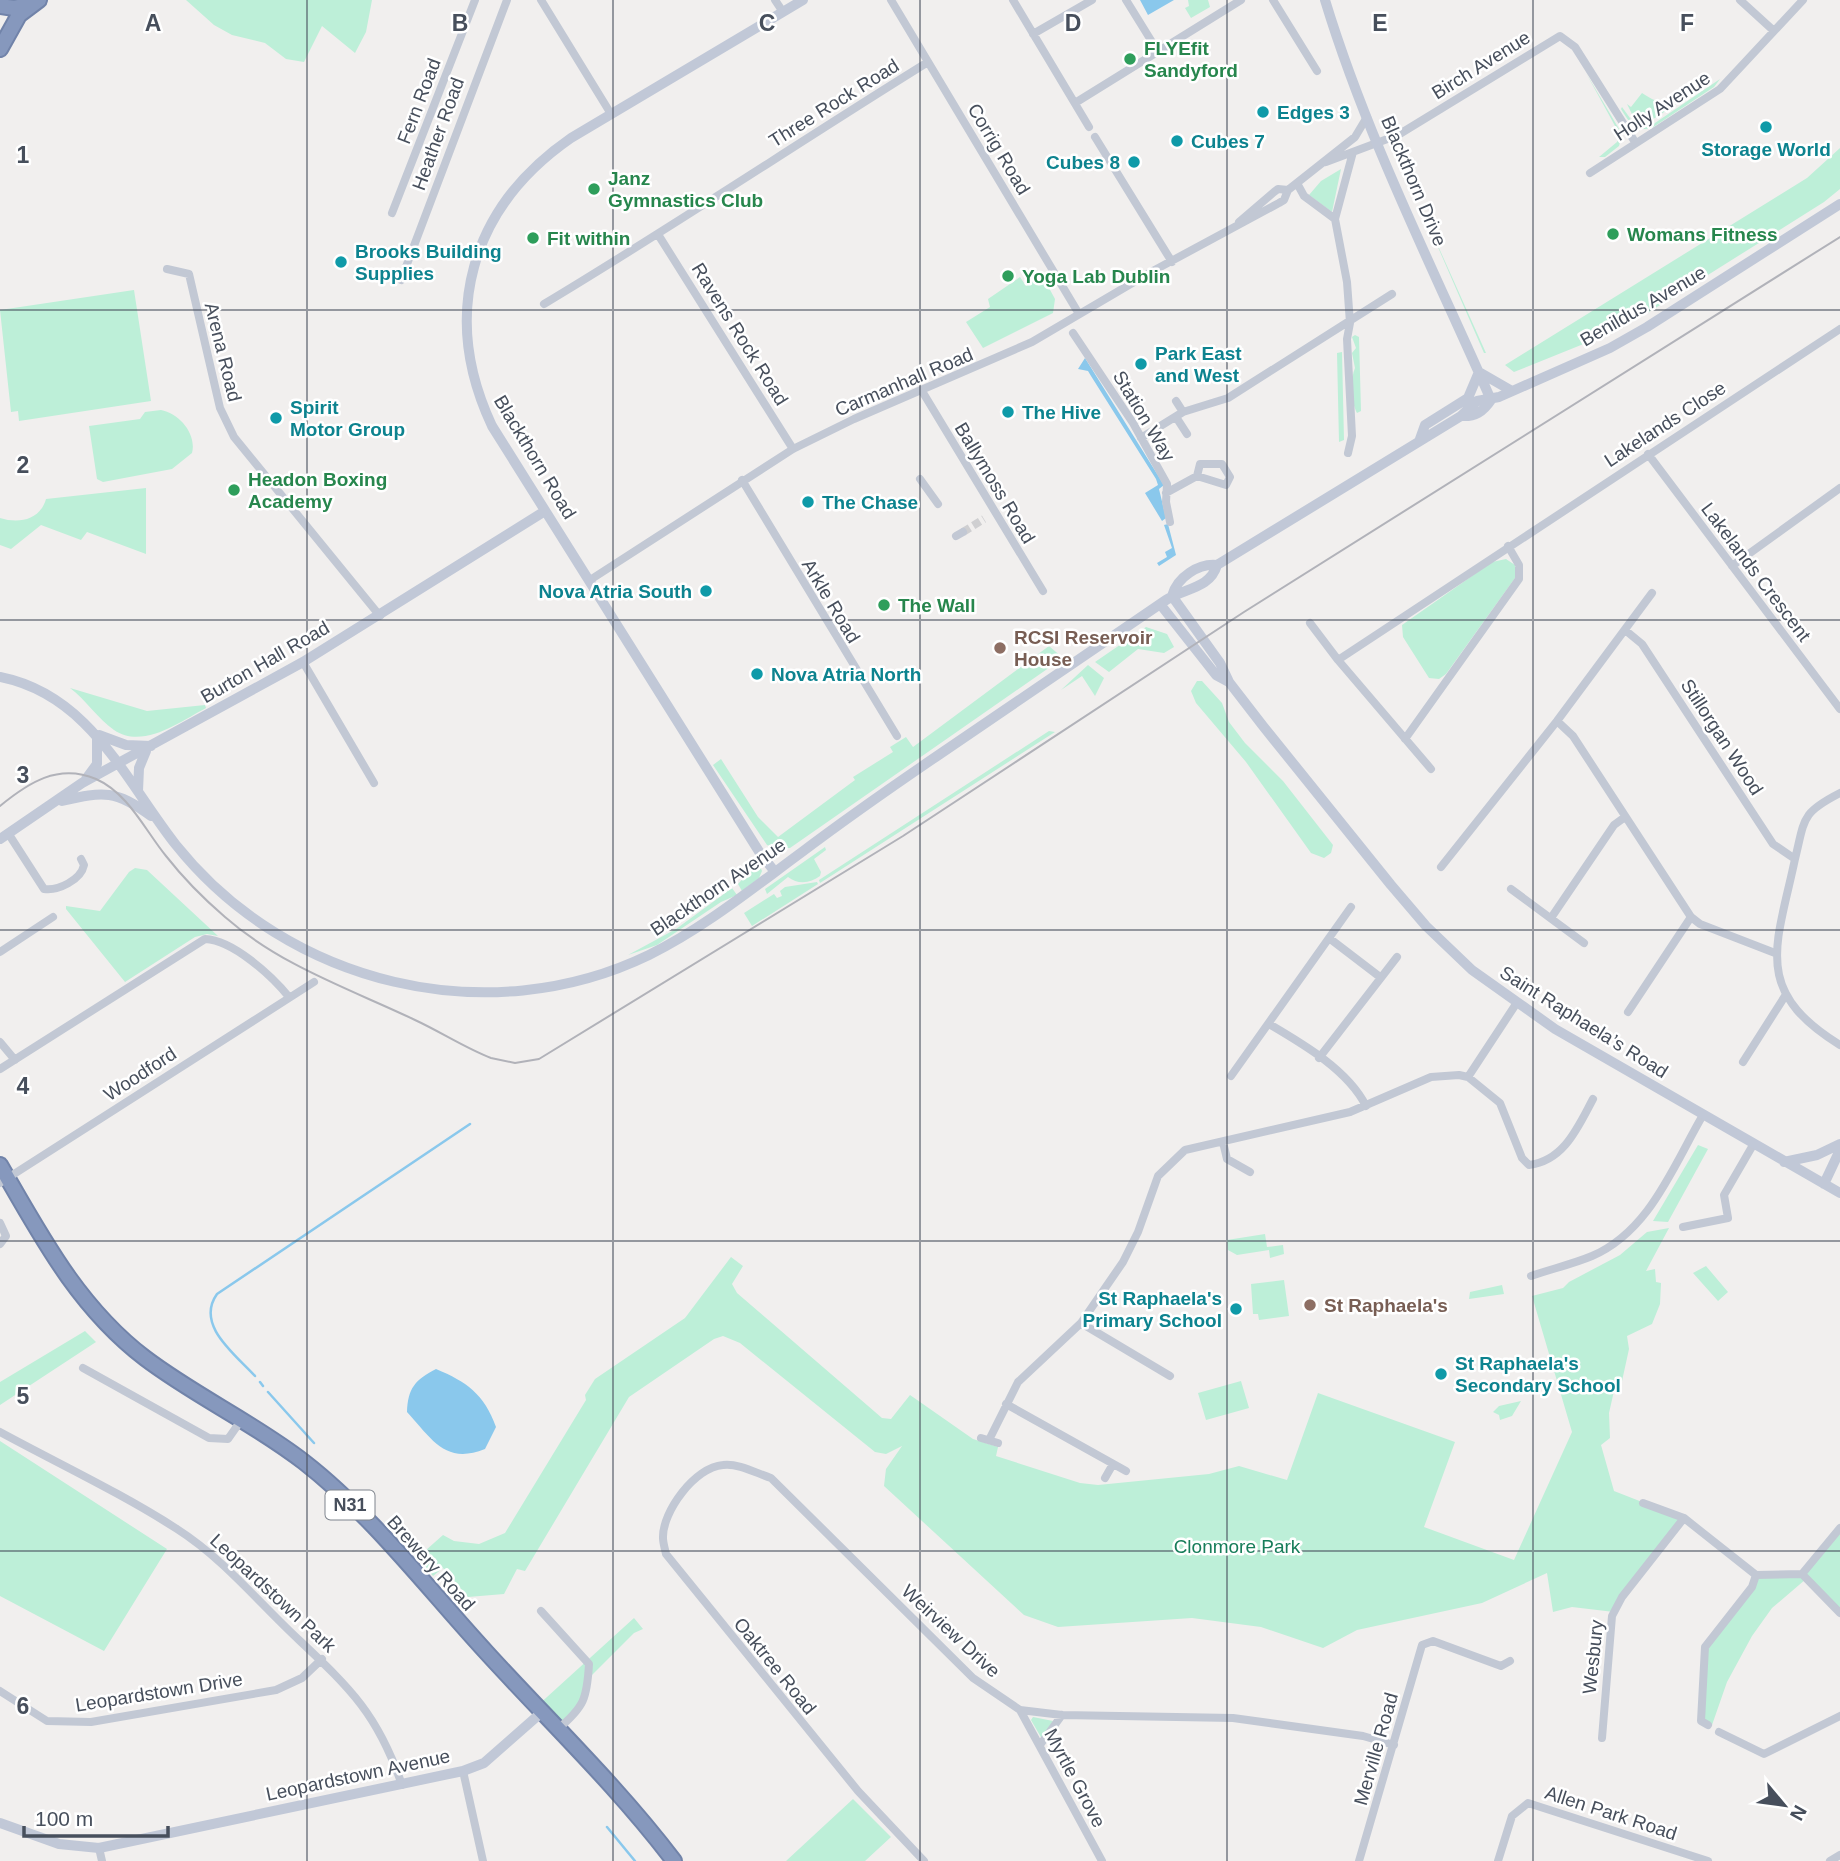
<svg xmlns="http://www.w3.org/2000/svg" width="1840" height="1861" viewBox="0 0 1840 1861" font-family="Arial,sans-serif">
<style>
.green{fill:#bdefd8}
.water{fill:#8ac8ec}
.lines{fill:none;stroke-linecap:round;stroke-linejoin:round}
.stream{stroke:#8ac8ec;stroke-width:2.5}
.street-tunnel{stroke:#cfcfd1;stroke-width:8;stroke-dasharray:8 4;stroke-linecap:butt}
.highway-casing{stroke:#7183a9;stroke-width:18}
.street{stroke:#c2c8d4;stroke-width:8}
.secondary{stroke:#c1c8d7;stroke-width:10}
.highway{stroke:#8698bd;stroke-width:14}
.tram{stroke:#b1b2b9;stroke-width:2}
.grid{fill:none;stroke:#474f5c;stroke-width:2;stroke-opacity:0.55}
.leisure-dot{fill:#2e9e5b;stroke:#fff;stroke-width:2.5}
.culture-dot{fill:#0f9aa8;stroke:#fff;stroke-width:2.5}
.education-dot{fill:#8d6e63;stroke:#fff;stroke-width:2.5}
.labels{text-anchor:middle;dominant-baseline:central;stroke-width:5;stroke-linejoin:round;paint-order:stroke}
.shield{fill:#fff;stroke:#7e848d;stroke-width:2}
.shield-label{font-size:18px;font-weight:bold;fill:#474f5c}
.leisure-label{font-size:19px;font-weight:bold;fill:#27864d;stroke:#fff;text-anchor:start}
.street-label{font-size:19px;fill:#474f5c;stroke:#fff}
.culture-label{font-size:19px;font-weight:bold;fill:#0d838f;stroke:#fff;text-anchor:start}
.education-label{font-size:19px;font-weight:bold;fill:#785e54;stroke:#fff;text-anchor:start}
.park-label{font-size:19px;fill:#177d5a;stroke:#fff}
.grid-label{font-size:23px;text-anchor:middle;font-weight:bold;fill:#474f5c;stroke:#fff;stroke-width:5;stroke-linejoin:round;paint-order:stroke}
</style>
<rect width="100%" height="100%" fill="#f1efee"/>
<!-- green -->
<path class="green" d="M186,0H372L366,32L355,53L322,26L304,62L286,59L265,43L232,35L214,25Z
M1188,0H1208L1210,7L1191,18L1185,8L1189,6Z
M1586,73L1622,134L1619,146L1605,157H1599L1617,142L1620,135Z
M1720,79L1714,87L1652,128C1635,132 1629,122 1621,109L1622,107L1635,125L1649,127Z
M1702,81L1706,85L1647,123L1633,116L1627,104L1631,107L1642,93C1671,113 1676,98 1702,81Z
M1840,148V189L1824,202L1649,312L1586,343L1514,372L1505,365L1807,178Z
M1401,162L1409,181L1486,353H1484Z
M1341,169L1332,212L1309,195L1321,181Z
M1042,275L1055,299L1053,313L983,348L966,322L990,307L988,299L1020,277L1026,286Z
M134,290L151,401L19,421L18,411L11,412L0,310Z
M1355,335L1359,337L1361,411L1357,413C1351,403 1350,379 1355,368L1352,353L1356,348L1352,337Z
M1342,352L1344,440L1339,442L1337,353Z
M161,410C179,413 197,434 192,453L172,469L103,482L97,479L89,426L140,419L145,412Z
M146,488V554L87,532L81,540L41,525L11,549L0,545V518C19,524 40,520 46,499Z
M1506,559L1515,565V578L1446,674L1439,679L1429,678L1403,637L1402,625L1492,562Z
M1146,627L1167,634L1174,647L1164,653L1138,649L1109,672L1095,662Z
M1049,646L1063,658L790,848H774L767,845L713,765L721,759L758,817L778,837L855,780L853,777L893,752L890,747L906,737L913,747Z
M1088,665L1104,678L1095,696L1082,676L1061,690Z
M1197,681H1202L1222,703L1229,722L1245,743L1283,781L1333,845L1331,853L1324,858L1311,853L1246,762L1196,703L1191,691Z
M70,688L147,711L205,705L206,708C181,721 143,750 114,730C98,719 86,700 70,688Z
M1049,731L1055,732L820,883L819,880Z
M825,847L826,850L814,859L821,872L820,876C811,883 798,885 788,877L767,894L765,889Z
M758,862L762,871L759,878L742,891L738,884Z
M135,868L147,870L218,936L207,934L195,937L125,982L66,909V906L100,911L129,872Z
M817,882L818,884L752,926L744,913L774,894L777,898L782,896L780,891L785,887Z
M732,888L737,895L721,902L657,945L628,955L676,929Z
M1698,1145L1708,1149L1668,1222L1653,1221Z
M1669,1228L1646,1271L1655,1269L1656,1282L1661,1283L1660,1304L1652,1324L1627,1336L1629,1349L1622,1381L1614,1391L1609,1413L1610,1438L1601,1445L1614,1491L1683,1518L1614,1612L1572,1607L1553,1612L1547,1573L1482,1603L1357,1630L1323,1648L1261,1627L1192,1618L1058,1627L1024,1615L884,1486L886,1469L902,1446L886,1454L875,1452L740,1343L723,1336L714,1339L629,1397L525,1571L517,1569L504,1594L468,1597L443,1568L433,1576L417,1558L443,1535L454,1541L479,1544L505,1533L586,1400L585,1395L595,1379L685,1318L731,1257L743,1266L732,1284L737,1293L882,1418L891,1419L910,1395L973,1439L998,1447L996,1456L1080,1483L1098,1485L1209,1474L1239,1466L1287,1480L1318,1393L1455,1442L1424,1527L1514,1560L1572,1432L1532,1296L1563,1288L1569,1282L1620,1255L1647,1232Z
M1265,1234L1267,1247L1283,1245L1284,1254L1270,1258L1269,1250L1237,1255L1228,1250L1227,1240Z
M1706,1266L1728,1292L1718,1301L1693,1273Z
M1284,1280L1289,1316L1259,1320L1258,1314H1253L1251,1284Z
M1502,1285L1504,1294L1469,1299L1470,1292Z
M85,1331L96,1342L0,1405V1382Z
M1241,1381L1249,1408L1206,1420L1198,1393Z
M1521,1401L1512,1416L1500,1420L1499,1415L1493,1412L1499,1406Z
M0,1441L167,1549L104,1651L0,1596Z
M1840,1528V1613L1806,1579L1772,1608L1752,1636L1727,1682L1712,1725L1701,1721L1705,1648L1756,1576L1802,1574Z
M634,1618L643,1629L634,1633L589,1678L587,1693L558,1729L536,1707Z
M1033,1717L1053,1721L1042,1739L1031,1720Z
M853,1799L891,1837L865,1861H786Z"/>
<!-- water -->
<path class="water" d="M1140,0H1174L1148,15Z
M1085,358L1164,485L1159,489L1166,518L1162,521L1145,493L1158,485L1156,479L1091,376L1088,371L1078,369Z
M1168,524L1176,555L1159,566L1157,563L1167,557L1165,552L1172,548L1164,525Z
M436,1369C467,1382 484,1394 496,1427L485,1449C445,1465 432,1439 407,1412C408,1388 415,1380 436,1369Z"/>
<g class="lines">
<!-- stream -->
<path class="stream" d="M255,1376C235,1354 195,1325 217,1294L470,1124
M260,1382L263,1386
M268,1392L314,1443
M607,1827L635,1861"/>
<!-- street-tunnel -->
<path class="street-tunnel" d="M963,532L984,519"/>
<!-- highway casing -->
<g class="highway-casing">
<path id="highway" d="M0,6L14,8L32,4
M0,49L19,15L39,0
M0,1165C41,1236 78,1307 145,1358C195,1396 254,1423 304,1462C371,1514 429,1590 487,1653C549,1721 618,1787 674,1861"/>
</g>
<!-- street -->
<path class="street" d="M541,0L611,114
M775,0L783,12
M891,0L1079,314
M1013,0L1089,127
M1126,0L1157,50
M1273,0L1317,71
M1740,0L1774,31
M1033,34L1092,0
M1075,103L1241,0
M1095,137L1172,262
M1326,162L1398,135L1560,36L1575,47L1635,142
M1590,173L1720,89L1803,0
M1298,185L1304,196L1335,219
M392,213L475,0
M1239,222L1274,192L1278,189L1288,190L1355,137L1367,117
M659,236L793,449
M167,269L189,274L220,408L234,437L380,616
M401,280L507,0
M544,304C674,226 799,142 928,62
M1073,333L1133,423L1167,484L1166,502L1170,522
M922,391L1043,591
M1176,401L1183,412
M1176,417L1187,434
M1141,438L1183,412L1228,398L1392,294
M1348,453L1352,436L1347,339L1350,323L1347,282L1335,219L1353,152
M1648,454L1840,709
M920,479L938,504
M742,480L897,736
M1166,493L1197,476L1226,485L1230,477L1222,464H1200L1197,476
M956,536L963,532
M1732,566L1840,488
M590,580L793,449L854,419L1032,342L1151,272L1279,203L1284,200L1288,190
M1310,623L1338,660L1431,769
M1625,630L1642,644L1773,844L1795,859C1805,818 1801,813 1840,793
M1338,660L1840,329
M303,662L374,783
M1557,721L1573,736L1691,917L1700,924L1775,953
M1405,739L1519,579V565L1508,546
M8,833L44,889C58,891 81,880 84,865L81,859
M1795,859C1777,945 1751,990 1840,1045
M1441,867L1557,721L1652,593
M1511,889L1584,943
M1551,918L1614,825L1625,817
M1329,938L1380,977
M0,952L53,917
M1628,1012L1691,917
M1269,1024C1303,1044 1348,1070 1366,1106
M0,1042L15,1060
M1319,1058L1397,957
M1743,1062L1785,996
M0,1069L205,939C233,940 272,976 289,997
M1231,1076L1351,907
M1468,1077L1500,1103L1522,1158L1529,1165C1564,1161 1578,1127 1593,1099
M1223,1142L1227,1159L1250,1172
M0,1183L314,982
M0,1223L6,1236L0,1244
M1683,1227L1728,1218L1724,1195L1753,1145
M1531,1276C1551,1269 1573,1264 1592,1256C1650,1231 1673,1166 1703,1115
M1081,1323L1170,1376
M83,1368L209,1438L228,1439L242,1419
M1006,1404L1126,1471
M0,1432C59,1464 121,1493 177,1529C224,1559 259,1603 299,1640C351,1689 378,1715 402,1785
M981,1438L998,1443
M989,1440L1018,1382L1081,1323L1123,1262L1138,1232L1158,1176L1185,1150L1350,1112L1431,1077L1459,1075L1468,1077L1516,1004
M1105,1478L1113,1464
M1643,1503L1684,1518L1756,1575L1802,1574L1840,1613
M1802,1574L1840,1528
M541,1611L589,1664C587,1699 584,1707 558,1729
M0,1691L47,1721L91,1722L276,1690L302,1678L322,1659
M1020,1710L1102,1861
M1708,1725L1701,1721L1705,1647L1752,1587L1756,1575
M1719,1732L1764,1754L1840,1716
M1602,1738L1612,1616L1622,1597L1684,1518
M1040,1745L1062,1715
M463,1771L483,1861
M99,1848L102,1861
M924,1861L858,1791L666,1554C665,1549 663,1543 663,1538C662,1512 695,1467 723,1465C738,1463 756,1473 771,1478L973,1678L1020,1710L1062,1715L1233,1718L1363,1736L1394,1745
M1359,1861L1422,1645L1433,1641L1501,1666L1510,1661
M1498,1861L1512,1816L1528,1803L1708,1861
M1830,1861L1840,1855"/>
<!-- secondary -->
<path class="secondary" d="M1325,0C1367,138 1433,268 1491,400
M1479,372L1512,391
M1461,416C1475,417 1483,412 1491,400
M1420,439L1425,425L1468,398L1479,372
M1172,596L1220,663L1229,682L1263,726L1391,885L1426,926L1472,970L1555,1029L1840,1193
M1172,596C1177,577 1199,563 1217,565L1461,416L1477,401L1499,397L1610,348L1647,327L1840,204
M1160,604L1216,675L1229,682
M0,677C90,695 125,780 176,845C288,985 488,1033 649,955C704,928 753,888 802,852C847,818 893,786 940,754C1015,703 1090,651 1166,600C1184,588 1210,589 1217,565
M99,735L126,745L151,746
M86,779L97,764V736
M138,791L139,768L146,751
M62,801C104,791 116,790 151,816
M0,839L82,783L303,662L545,511
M775,872L760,853L492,426C440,315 470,208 571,138L803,0
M1784,1162L1817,1155L1840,1144
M1824,1184L1840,1150
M0,1823L59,1844L99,1848L463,1771L484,1763L542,1712"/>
<!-- highway -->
<use href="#highway" class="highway"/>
<!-- tram -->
<path class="tram" d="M0,806C28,783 58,763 96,779C128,793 145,830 166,856C184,879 204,899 225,917C281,966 350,989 415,1020C441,1032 465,1048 491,1058L515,1063L539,1059L903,836L1244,612L1840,237"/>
</g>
<!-- grid -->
<path class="grid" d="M307,0V1861M613,0V1861M920,0V1861M1227,0V1861M1533,0V1861M0,310H1840M0,620H1840M0,930H1840M0,1241H1840M0,1551H1840"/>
<!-- markers -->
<g class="leisure-dot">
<circle cx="1130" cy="59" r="7"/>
<circle cx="594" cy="189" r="7"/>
<circle cx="1613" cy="234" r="7"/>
<circle cx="533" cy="238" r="7"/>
<circle cx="1008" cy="276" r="7"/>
<circle cx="234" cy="490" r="7"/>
<circle cx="884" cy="605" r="7"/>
</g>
<g class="culture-dot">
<circle cx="1263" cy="112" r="7"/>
<circle cx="1766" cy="127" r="7"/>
<circle cx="1177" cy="141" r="7"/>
<circle cx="1134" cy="162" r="7"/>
<circle cx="341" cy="262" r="7"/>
<circle cx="1141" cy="364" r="7"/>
<circle cx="1008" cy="412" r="7"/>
<circle cx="276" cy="418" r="7"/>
<circle cx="808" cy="502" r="7"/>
<circle cx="706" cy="591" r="7"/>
<circle cx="757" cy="674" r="7"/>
<circle cx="1236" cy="1309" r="7"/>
<circle cx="1441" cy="1374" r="7"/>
</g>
<g class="education-dot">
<circle cx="1000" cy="648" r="7"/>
<circle cx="1310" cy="1305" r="7"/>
</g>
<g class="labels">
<!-- shield labels -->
<rect class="shield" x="325.5" y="1490.5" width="49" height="29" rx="5"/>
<g class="shield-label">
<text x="350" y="1505">N31</text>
</g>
<!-- leisure labels -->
<g class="leisure-label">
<text x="1144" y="48">FLYEfit<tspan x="1144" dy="22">Sandyford</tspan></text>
<text x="608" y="178">Janz<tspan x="608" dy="22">Gymnastics Club</tspan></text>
<text x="1627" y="234">Womans Fitness</text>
<text x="547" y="238">Fit within</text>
<text x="1022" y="276">Yoga Lab Dublin</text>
<text x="248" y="479">Headon Boxing<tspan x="248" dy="22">Academy</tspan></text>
<text x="898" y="605">The Wall</text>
</g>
<!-- street labels -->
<g class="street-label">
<text transform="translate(1481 65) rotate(-32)">Birch Avenue</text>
<text transform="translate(419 101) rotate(-69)">Fern Road</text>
<text transform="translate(834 103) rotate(-32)">Three Rock Road</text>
<text transform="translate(1662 106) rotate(-33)">Holly Avenue</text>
<text transform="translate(438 134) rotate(-70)">Heather Road</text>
<text transform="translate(999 149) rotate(59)">Corrig Road</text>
<text transform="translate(1414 181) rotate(67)">Blackthorn Drive</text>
<text transform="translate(1643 306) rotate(-30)">Benildus Avenue</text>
<text transform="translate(740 334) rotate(58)">Ravens Rock Road</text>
<text transform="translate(223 352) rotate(76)">Arena Road</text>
<text transform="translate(904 382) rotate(-23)">Carmanhall Road</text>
<text transform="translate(1144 416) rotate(59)">Station Way</text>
<text transform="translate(1665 424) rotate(-33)">Lakelands Close</text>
<text transform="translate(535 457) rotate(59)">Blackthorn Road</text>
<text transform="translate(995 483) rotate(59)">Ballymoss Road</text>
<text transform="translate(1756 572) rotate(53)">Lakelands Crescent</text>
<text transform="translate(831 601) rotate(59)">Arkle Road</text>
<text transform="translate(265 662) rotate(-30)">Burton Hall Road</text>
<text transform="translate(1722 737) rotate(57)">Stillorgan Wood</text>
<text transform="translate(718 887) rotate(-34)">Blackthorn Avenue</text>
<text transform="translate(1584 1022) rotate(32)">Saint Raphaela’s Road</text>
<text transform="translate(140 1074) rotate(-33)">Woodford</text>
<text transform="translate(431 1563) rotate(48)">Brewery Road</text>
<text transform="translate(273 1593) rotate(43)">Leopardstown Park</text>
<text transform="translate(951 1631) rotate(43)">Weirview Drive</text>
<text transform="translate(1593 1657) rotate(-84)">Wesbury</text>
<text transform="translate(775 1666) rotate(51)">Oaktree Road</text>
<text transform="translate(159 1692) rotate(-9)">Leopardstown Drive</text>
<text transform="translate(1376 1749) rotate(-74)">Merville Road</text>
<text transform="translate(358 1775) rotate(-12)">Leopardstown Avenue</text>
<text transform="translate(1075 1778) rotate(62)">Myrtle Grove</text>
<text transform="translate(1611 1813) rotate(18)">Allen Park Road</text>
</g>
<!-- culture labels -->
<g class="culture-label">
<text x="1277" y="112">Edges 3</text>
<text x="1191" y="141">Cubes 7</text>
<text x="1766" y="149" text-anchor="middle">Storage World</text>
<text x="1120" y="162" text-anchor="end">Cubes 8</text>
<text x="355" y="251">Brooks Building<tspan x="355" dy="22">Supplies</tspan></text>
<text x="1155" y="353">Park East<tspan x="1155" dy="22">and West</tspan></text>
<text x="290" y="407">Spirit<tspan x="290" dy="22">Motor Group</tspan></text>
<text x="1022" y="412">The Hive</text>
<text x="822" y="502">The Chase</text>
<text x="692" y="591" text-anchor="end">Nova Atria South</text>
<text x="771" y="674">Nova Atria North</text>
<text x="1222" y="1298" text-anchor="end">St Raphaela's<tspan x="1222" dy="22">Primary School</tspan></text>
<text x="1455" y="1363">St Raphaela's<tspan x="1455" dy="22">Secondary School</tspan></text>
</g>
<!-- education labels -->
<g class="education-label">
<text x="1014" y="637">RCSI Reservoir<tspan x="1014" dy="22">House</tspan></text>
<text x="1324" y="1305">St Raphaela's</text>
</g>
<!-- park labels -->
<g class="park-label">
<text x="1237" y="1546">Clonmore Park</text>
</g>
</g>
<g class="grid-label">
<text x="153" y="31">A</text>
<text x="460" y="31">B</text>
<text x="767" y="31">C</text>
<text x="1073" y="31">D</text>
<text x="1380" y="31">E</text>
<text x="1687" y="31">F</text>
<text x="23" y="163">1</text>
<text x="23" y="473">2</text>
<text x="23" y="783">3</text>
<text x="23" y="1094">4</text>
<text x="23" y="1404">5</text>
<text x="23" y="1714">6</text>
</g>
<!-- north arrow -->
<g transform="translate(1784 1805) rotate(119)" stroke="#ffffff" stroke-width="5" paint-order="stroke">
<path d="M0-5L12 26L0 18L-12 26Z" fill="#474f5c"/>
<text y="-10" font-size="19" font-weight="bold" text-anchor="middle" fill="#474f5c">N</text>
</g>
<!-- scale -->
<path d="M24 1826v10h144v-10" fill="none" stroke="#474f5c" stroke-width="3.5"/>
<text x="35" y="1826" font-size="21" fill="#474f5c" stroke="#ffffff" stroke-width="5" paint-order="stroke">100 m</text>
</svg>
